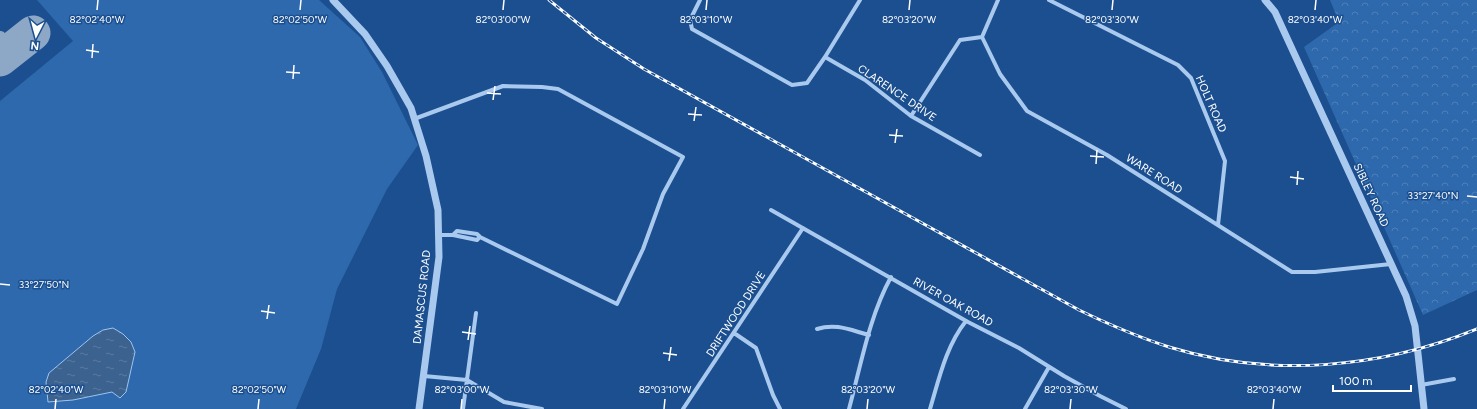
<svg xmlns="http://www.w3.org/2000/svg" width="1477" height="409" viewBox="0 0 1477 409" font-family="Figtree,sans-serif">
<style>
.grass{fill:#2e69ad}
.forest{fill:url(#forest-crowns)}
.water{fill:url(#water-ripples);stroke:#9cc4f0}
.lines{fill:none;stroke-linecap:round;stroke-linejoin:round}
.taxiway{stroke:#8da7c7;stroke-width:14}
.runway{stroke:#8da7c7;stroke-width:35}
.minor{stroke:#a9c9ee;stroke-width:4}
.tertiary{stroke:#a9c9ee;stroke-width:7}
.rail-casing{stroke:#fff;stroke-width:3}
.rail{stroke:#1b4f8f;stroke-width:1.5;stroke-dasharray:4.5;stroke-linecap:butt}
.ticks{fill:none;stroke:#fff;stroke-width:1.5}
.labels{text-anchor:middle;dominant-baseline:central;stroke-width:3;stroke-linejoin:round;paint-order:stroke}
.street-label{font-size:11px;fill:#fff;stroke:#1b4f8f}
.ticks-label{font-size:10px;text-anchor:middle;fill:#fff;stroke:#1b4f8f;stroke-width:3;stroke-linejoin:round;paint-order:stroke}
</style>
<defs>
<pattern id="forest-crowns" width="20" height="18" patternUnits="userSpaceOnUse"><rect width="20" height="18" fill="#2e69ad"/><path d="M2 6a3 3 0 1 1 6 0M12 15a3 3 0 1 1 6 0" fill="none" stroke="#4d80b9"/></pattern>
<pattern id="water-ripples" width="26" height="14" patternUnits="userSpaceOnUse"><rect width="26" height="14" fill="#3c6290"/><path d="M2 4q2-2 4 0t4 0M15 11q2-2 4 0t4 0" fill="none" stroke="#597aa1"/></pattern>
</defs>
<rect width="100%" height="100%" fill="#1b4f8f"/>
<!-- grass -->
<path class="grass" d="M37,0H319L360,37L382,72L418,145L387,189L337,289L321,349L296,409H0V101L73,41Z"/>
<!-- forest -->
<path class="forest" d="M1330,0H1477V290L1423,315L1304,47L1339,22Z"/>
<!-- water -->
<path class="water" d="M113,328L123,334L131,342L135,352L126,392L120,398L112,392L73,400L48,402L46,382L49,373L93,336L103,330Z"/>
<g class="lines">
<!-- taxiway -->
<path class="taxiway" d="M0,38L10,51"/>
<!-- runway -->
<path class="runway" d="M0,59L33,33"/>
<!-- minor -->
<path class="minor" d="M700,0L690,20L692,29L792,85L807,83L825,57L860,0
M998,0L982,37L1000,74L1027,111L1107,155L1292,272H1315L1391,264
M1049,0L1178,65L1191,78L1225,161L1218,225
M825,57L865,80L911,116L980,155
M911,116L960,40L982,37
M414,119L503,86L542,87L558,89L683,157L663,194L643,249L617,304L480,237
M771,210L968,322L1019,348L1064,376L1100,396L1126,409
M439,235H453L477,240L480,237L477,234L457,231L453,235
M817,329C836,323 850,330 869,335
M734,333L756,348L773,395L780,409
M424,376L467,380L504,402L542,409
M1421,385L1454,379
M463,409L476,313
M683,409L803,228
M849,409C861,365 869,317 891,277
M930,409C939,379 946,346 966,321
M1025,409L1049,367"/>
<!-- tertiary -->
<path class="tertiary" d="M333,0L365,34L387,66L411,108L426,156L438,210L439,257L419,409
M1265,0L1275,12L1406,296L1415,326L1424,409"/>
<!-- rail casing -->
<g class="rail-casing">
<path id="rail" d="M549,0L596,38L644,69L1079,310C1108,324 1138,337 1169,347C1270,378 1380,369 1477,329"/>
</g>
<!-- rail -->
<use href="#rail" class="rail"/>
</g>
<!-- ticks -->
<path class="ticks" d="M97,10L98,0M300,10L301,0M503,10L504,0M706,10L707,0M909,10L910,0M1112,10L1113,0M1315,10L1316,0M86,50L99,52M92,58L93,44M286,72L300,73M293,79L294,65M487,93L501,94M493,100L495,86M688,114L702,115M694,121L696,107M889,135L903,136M895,143L897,129M1090,156L1104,157M1096,164L1097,150M1290,177L1304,179M1297,185L1298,171M1467,196L1477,197M0,284L10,285M261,311L275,313M267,319L269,305M462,332L476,334M468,340L470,326M663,353L677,355M669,361L671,347M55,409L56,399M258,409L259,399M461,409L462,399M664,409L665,399M867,409L868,399M1070,409L1071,399M1273,409L1274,399"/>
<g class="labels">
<!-- street labels -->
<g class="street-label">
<text transform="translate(897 93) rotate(34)">CLARENCE DRIVE</text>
<text transform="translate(1211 104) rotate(66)">HOLT ROAD</text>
<text transform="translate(1154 174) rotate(32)">WARE ROAD</text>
<text transform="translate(1371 195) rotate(65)">SIBLEY ROAD</text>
<text transform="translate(422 297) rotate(-84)">DAMASCUS ROAD</text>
<text transform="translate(953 302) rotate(29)">RIVER OAK ROAD</text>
<text transform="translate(736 314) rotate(-57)">DRIFTWOOD DRIVE</text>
</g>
</g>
<g class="ticks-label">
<text x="97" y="23">82°02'40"W</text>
<text x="300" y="23">82°02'50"W</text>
<text x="503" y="23">82°03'00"W</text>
<text x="706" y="23">82°03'10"W</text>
<text x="909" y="23">82°03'20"W</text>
<text x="1112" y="23">82°03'30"W</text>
<text x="1315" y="23">82°03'40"W</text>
<text x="1433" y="199">33°27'40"N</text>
<text x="44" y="288">33°27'50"N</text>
<text x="56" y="393">82°02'40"W</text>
<text x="259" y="393">82°02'50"W</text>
<text x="462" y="393">82°03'00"W</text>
<text x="665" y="393">82°03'10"W</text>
<text x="868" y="393">82°03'20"W</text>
<text x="1071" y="393">82°03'30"W</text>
<text x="1274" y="393">82°03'40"W</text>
</g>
<!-- north arrow -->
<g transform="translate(36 36) rotate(186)" stroke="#1b4f8f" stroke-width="3" paint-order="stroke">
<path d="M0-3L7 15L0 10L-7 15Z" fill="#ffffff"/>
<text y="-6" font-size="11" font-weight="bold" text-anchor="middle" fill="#ffffff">N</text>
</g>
<!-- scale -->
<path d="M1333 385v6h78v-6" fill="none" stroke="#ffffff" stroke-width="2"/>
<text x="1339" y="385" font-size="12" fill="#ffffff" stroke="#1b4f8f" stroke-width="3" paint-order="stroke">100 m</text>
</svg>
